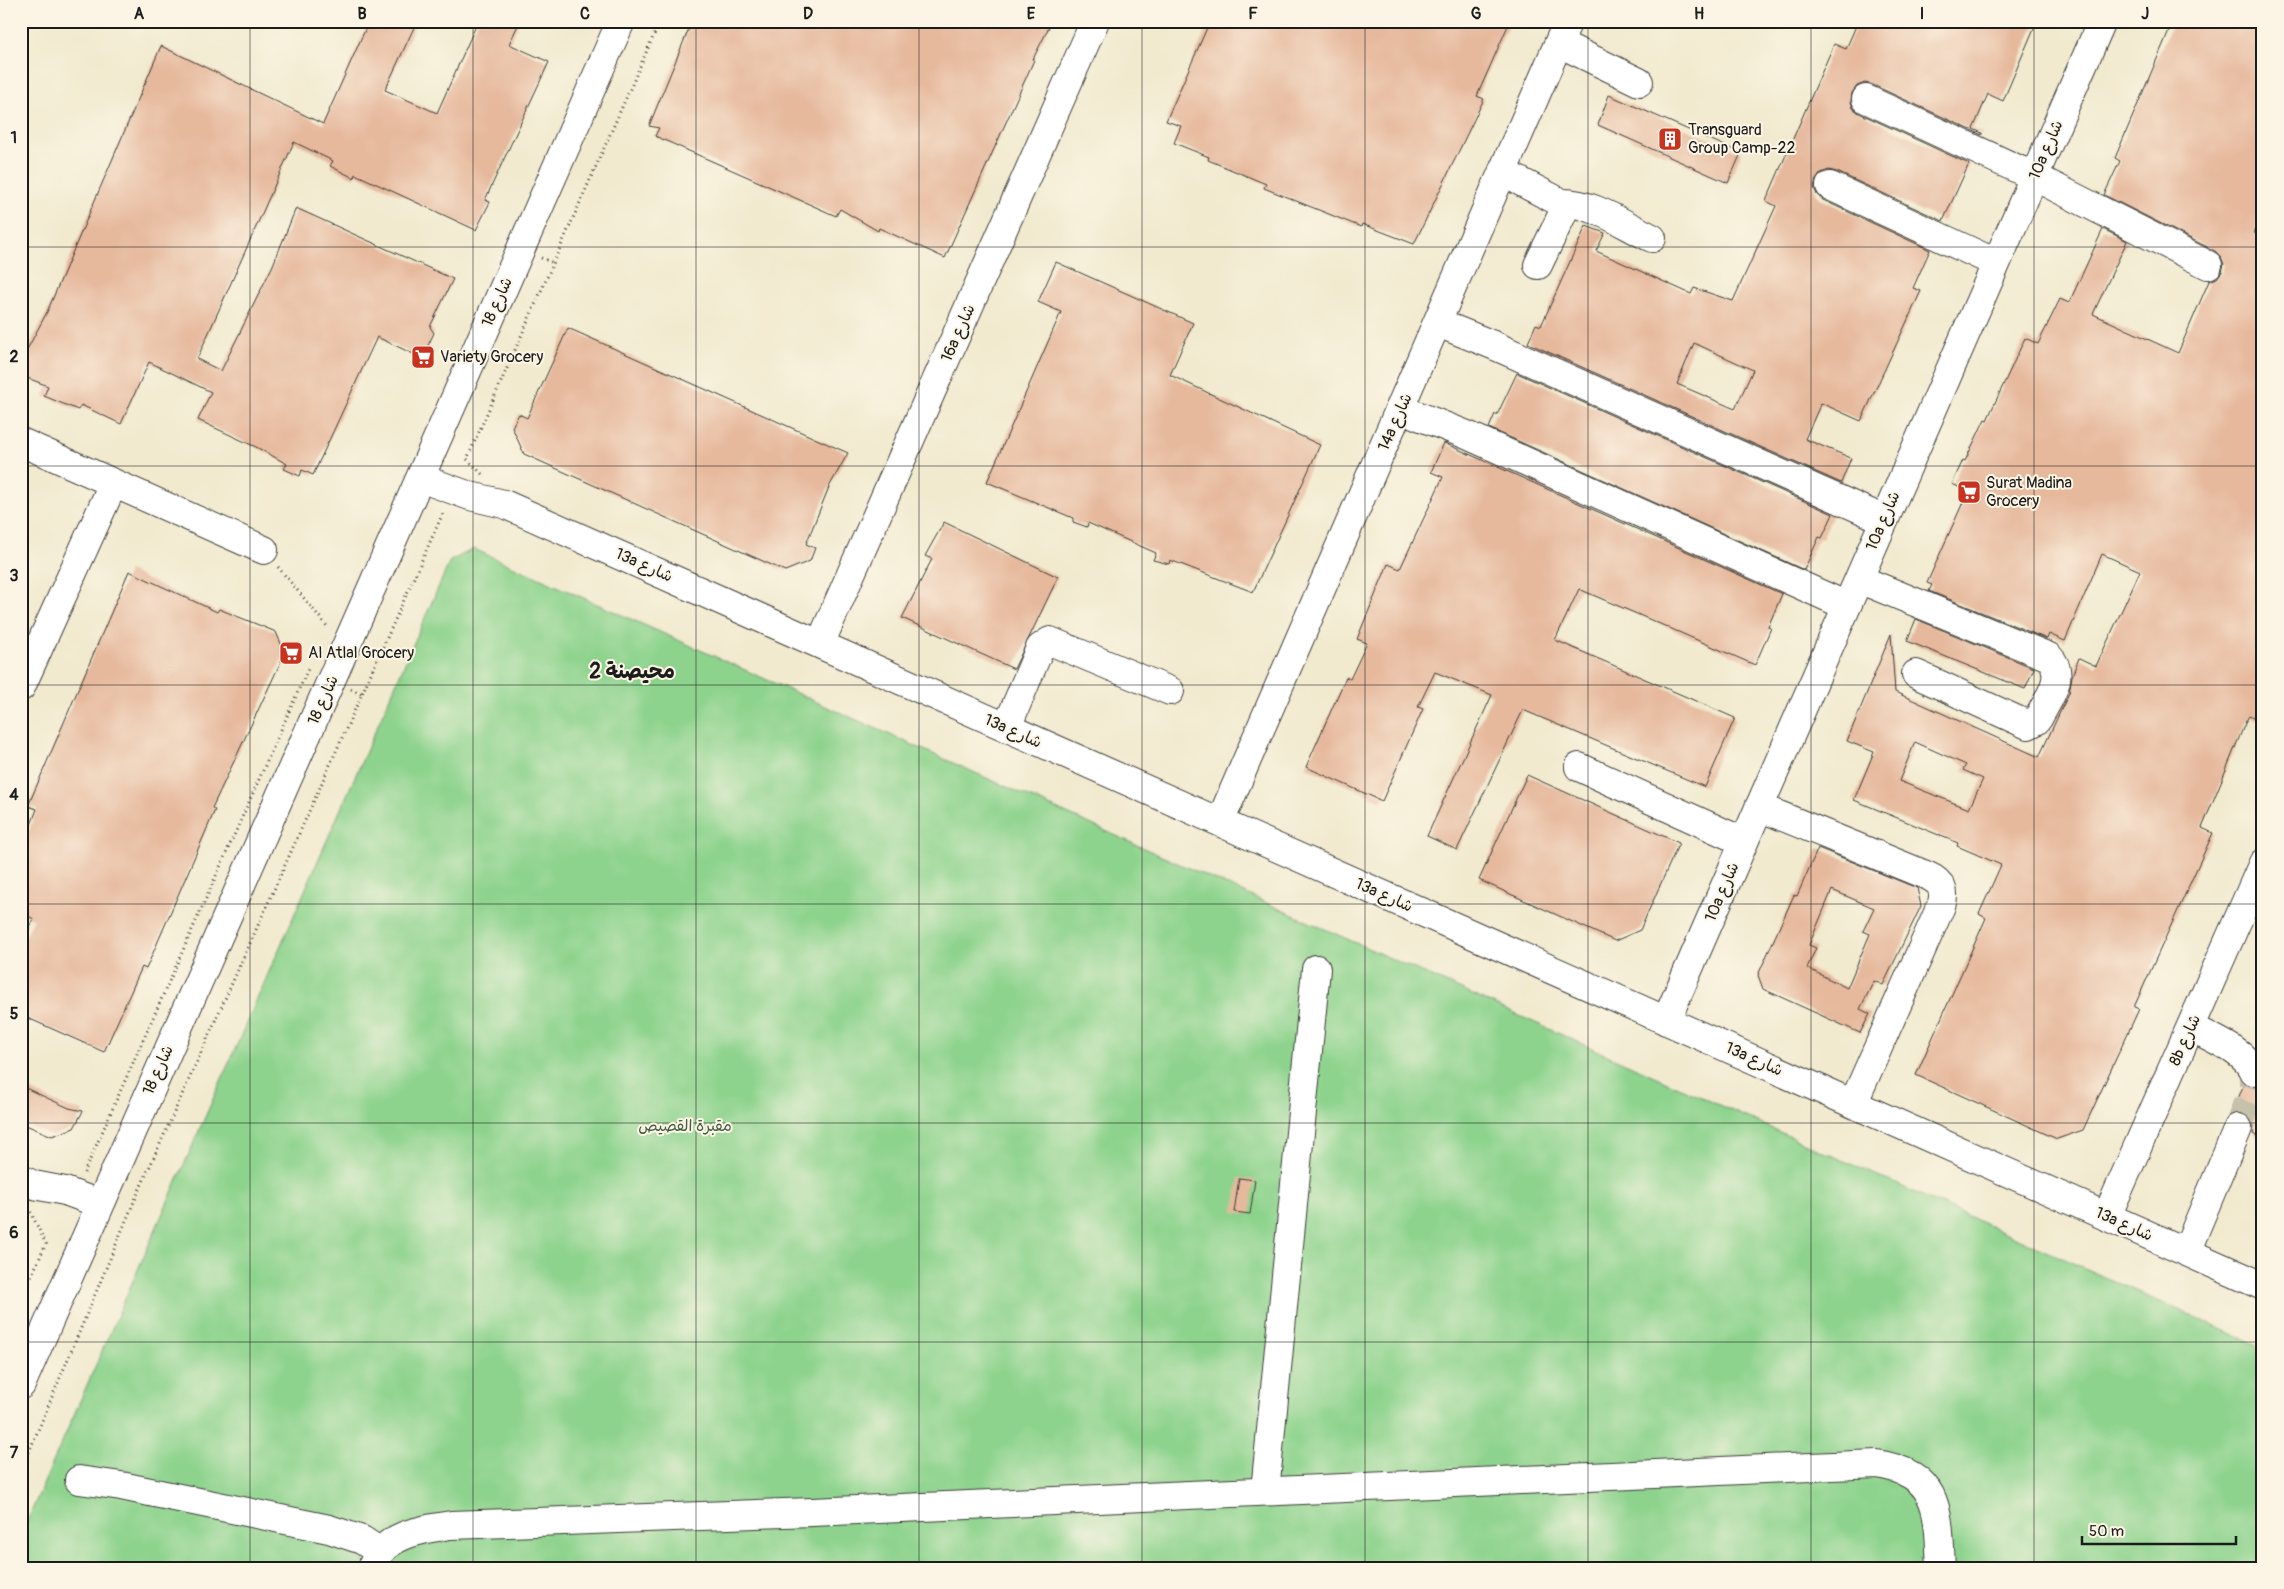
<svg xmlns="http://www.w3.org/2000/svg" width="2284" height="1589" viewBox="0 0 2284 1589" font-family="Pangolin,'Playpen Sans Arabic',sans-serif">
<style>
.green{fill:#8dd38d;stroke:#547854}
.building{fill:#e6b99d;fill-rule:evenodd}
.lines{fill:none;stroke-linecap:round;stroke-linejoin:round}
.minor-tunnel{stroke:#c6c1ab;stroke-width:28;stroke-dasharray:28 14;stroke-linecap:butt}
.minor-casing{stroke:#3c3b37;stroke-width:30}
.path{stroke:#3c3b37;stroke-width:3;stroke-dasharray:1 4;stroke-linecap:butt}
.minor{stroke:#fff;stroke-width:28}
.grid{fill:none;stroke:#1c1c1c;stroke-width:1;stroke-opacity:0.55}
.labels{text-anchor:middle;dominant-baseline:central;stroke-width:4;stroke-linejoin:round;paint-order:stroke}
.poi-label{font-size:16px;fill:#1c1c1c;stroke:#fcf5e5;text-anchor:start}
.street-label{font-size:16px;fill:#1c1c1c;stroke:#fcf5e5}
.park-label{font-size:16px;fill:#445c44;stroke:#fcf5e5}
.district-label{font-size:21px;font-weight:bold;fill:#1c1c1c;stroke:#fcf5e5}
.neatline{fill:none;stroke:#1c1c1c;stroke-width:2}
.grid-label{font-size:16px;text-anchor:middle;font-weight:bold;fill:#1c1c1c}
</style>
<rect width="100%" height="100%" fill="#fcf5e5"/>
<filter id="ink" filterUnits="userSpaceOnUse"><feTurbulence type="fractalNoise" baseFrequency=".02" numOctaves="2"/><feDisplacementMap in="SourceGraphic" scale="10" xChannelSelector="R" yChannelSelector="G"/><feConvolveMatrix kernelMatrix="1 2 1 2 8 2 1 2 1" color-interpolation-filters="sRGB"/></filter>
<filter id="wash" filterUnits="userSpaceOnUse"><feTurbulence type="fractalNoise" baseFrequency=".0096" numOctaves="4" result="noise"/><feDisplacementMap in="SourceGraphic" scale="20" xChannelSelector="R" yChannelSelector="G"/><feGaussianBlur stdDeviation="1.12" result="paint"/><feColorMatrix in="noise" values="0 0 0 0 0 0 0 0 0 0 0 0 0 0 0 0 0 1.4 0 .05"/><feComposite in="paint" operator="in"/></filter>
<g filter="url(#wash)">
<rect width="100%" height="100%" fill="#f1eacf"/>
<!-- green -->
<path class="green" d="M474,549L2263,1348V1568H21V1535L450,561Z"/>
<g id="blocks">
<!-- building -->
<path class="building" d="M369,21H417L385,90L437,113L478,21H520L509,44L549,62L485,200L490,202L476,230L355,174L354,178L330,166L333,161L294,142L197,359L221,371L273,265L296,208L453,279L430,327L434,333L422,358L377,337L313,475L302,470L300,476L284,469L287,464L258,448L198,420L211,392L149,362L121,424L81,405L78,410L44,396L48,386L22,376L27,367L21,364V361L47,312L161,46L323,124Z
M692,21H1052L1033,59L1034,60L945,258L879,228L878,231L840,209L836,216L655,136L659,128L649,126Z
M1210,21H1510L1477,96L1484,99L1414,244L1362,224L1361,227L1264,188L1266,184L1208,160L1209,157L1174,143L1181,126L1166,121Z
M1858,21H2037L2003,101L1988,94L1973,129L1982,133V135L1873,85L1865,83L1857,86L1852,93L1851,101L1853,108L1859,113L1969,164L1943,221L1837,172L1829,170L1821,173L1816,180L1814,187L1817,195L1823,200L1930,250L1913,288L1921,291L1861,421L1821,403L1805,439L1851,458L1841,483L1528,343L1536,324L1541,326L1586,226L1605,233L1596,251L1691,294L1694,288L1733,301L1776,206L1766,201L1834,44L1846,49ZM1694,343L1753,370L1735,409L1677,384Z
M2173,21H2241L2263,31V215L2254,233L2263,237V723L2249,716L2246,721L2202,828L2213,833L2134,1007L2139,1009L2083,1130L2057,1139L1916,1075L1986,918L1979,914L2001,865L1957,846L1958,843L1854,800L1874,752L1847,741L1891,634L1895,692L2039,757L2069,693L2072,676L2079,658L2096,666L2140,571L2102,554L2065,641L2049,634L2047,639L1929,591L1932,585L1927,583L1968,491L1952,484L1963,460L1965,461L1985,419L1987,420L2025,338L2038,344L2060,299L2069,303L2103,229L2127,241L2093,314L2178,353L2209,281L2217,278L2222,272L2224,264L2221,257L2215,251L2104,195L2120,161L2115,158ZM1915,742L1966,765L1963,770L1983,779L1969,809L1899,781Z
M1609,95L1741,153L1728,183L1598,125Z
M1056,262L1193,323L1170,375L1320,445L1253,592L1170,560L1169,564L1153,560L1156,553L1088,523L1087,527L1073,522V518L987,482L1061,312L1038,302Z
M568,328L848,453L829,487L806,544L815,548L810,561L785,571L524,454L512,427L519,414L527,418Z
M1517,373L1833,514L1822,538L1819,537L1804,570L1489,428L1495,414L1497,415Z
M1444,443L1782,594L1768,627L1771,628L1755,665L1579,589L1555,640L1735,718L1705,787L1523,710L1457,850L1427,836L1492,695L1435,672L1418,707L1423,709L1382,801L1306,767L1346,677L1350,679L1367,643L1357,639L1388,564L1400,569L1443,477L1431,472Z
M944,522L1058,577L1014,669L902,618L932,559L925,556Z
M129,571L217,612L219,609L276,632L285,653L212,808L215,810L146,969L142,967L104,1052L21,1015V946L34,919L21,913V851L37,809L28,806Z
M1916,619L2034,668L2025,689L1907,641Z
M1527,775L1679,843L1640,930L1615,941L1479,880Z
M1818,848L1917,888L1921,906L1883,985L1874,981L1860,1009L1870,1014L1860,1033L1763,989L1758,975L1794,895L1797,896ZM1832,890L1874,908L1863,931L1870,934L1847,988L1807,968L1816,948L1809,945Z
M2263,1083V1138L2253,1134L2254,1127L2251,1119L2244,1114H2232L2244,1084L2254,1087Z
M21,1086L69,1108L83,1111L74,1128L52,1136L21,1123Z
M1239,1178L1255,1180L1250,1214L1234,1212Z"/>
</g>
</g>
<g filter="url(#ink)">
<use href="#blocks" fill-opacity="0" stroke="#3c3b37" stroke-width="1"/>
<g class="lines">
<!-- minor-tunnel -->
<path class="minor-tunnel" d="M2238,1128L2253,1086V1071"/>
<!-- minor casing -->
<g class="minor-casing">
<path id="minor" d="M1559,43L1639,82
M1866,99L2035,177L2208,265
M1504,173L1558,201L1563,206L1562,215L1538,265
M1830,186L1996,263
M1561,203C1593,202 1624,225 1652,238
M1438,323L1493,345L1883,519
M1401,409L1467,435L1847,606
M21,442L264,550
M420,478L470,496L504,504L2263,1286
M1859,579L2049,657C2067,675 2048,699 2039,717L2036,721L2028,725L1916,674
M820,644L1095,21
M21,687L113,484
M1007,727L1040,648L1050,641L1170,691
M1579,767L1744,842
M1759,807L1928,876C1942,882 1946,892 1941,906L1853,1104
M1220,822L1568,21
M1666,1021L2102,21
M2191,1027C2209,1037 2245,1051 2253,1071
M21,1179L34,1185L65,1191L100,1204
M2107,1216L2263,863
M2186,1252L2238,1128
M21,1385L621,21
M79,1480L121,1486L329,1529L362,1540L380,1552
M1265,1491L1316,969
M372,1568C381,1535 422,1529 451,1525L812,1512L1877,1464C1942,1474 1938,1514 1941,1568"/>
</g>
<!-- path -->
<path class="path" d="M541,258L554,263
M482,474L467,459L660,21
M278,567L327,626
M351,689L362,694
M84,1173L308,669
M21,1299L46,1244L29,1209
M21,1471L133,1204L443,513H446"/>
<!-- minor -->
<use href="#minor" class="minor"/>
</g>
</g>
<!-- grid -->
<path class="grid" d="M250,21V1568M473,21V1568M696,21V1568M919,21V1568M1142,21V1568M1365,21V1568M1588,21V1568M1811,21V1568M2034,21V1568M21,247H2263M21,466H2263M21,685H2263M21,904H2263M21,1123H2263M21,1342H2263"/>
<!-- icons -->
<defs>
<g id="building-square" transform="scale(1.25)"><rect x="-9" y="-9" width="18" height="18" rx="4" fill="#c8321e" stroke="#fcf5e5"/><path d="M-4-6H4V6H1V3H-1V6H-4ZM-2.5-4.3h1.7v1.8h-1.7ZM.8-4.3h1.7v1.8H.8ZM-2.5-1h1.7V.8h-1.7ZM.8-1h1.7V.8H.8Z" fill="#fff"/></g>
<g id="supermarket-square" transform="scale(1.25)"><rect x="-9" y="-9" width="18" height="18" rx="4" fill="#c8321e" stroke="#fcf5e5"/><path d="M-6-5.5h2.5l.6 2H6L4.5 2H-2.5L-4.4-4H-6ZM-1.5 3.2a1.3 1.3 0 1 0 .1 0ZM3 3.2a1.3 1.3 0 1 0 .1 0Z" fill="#fff"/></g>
</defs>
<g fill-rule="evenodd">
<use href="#building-square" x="1670" y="139"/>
<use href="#supermarket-square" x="423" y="357"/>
<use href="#supermarket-square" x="1969" y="492"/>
<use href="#supermarket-square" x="291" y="653"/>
</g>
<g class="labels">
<!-- poi labels -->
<g class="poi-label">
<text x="1688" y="130">Transguard<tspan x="1688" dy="18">Group Camp-22</tspan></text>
<text x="440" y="357">Variety Grocery</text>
<text x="1986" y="483">Surat Madina<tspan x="1986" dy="18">Grocery</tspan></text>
<text x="308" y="653">Al Atlal Grocery</text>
</g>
<!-- street labels -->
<g class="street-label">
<text transform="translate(2046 150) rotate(-67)">10a شارع</text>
<text transform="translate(497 302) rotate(-66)">شارع 18</text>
<text transform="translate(958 333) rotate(-66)">16a شارع</text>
<text transform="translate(1395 422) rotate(-66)">14a شارع</text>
<text transform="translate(1883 521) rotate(-67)">10a شارع</text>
<text transform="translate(644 565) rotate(24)">13a شارع</text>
<text transform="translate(323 700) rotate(-66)">شارع 18</text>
<text transform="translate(1013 731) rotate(24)">13a شارع</text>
<text transform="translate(1722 892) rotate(-67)">10a شارع</text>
<text transform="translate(1384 895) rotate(24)">13a شارع</text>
<text transform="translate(2185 1040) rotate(-66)">8b شارع</text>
<text transform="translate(1754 1059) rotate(24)">13a شارع</text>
<text transform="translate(158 1070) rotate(-66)">شارع 18</text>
<text transform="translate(2124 1224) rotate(24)">13a شارع</text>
</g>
<!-- park labels -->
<g class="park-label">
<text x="685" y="1126">مقبرة القصيص</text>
</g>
<!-- district labels -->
<g class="district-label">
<text x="632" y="671">محيصنة 2</text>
</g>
</g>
<!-- margin -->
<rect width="2284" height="1589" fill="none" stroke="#fcf5e5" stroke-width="55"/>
<!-- scale -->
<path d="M2082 1536v8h154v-8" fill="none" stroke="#1c1c1c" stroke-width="2.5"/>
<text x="2089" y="1536" font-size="15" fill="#1c1c1c" stroke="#fcf5e5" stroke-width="4" paint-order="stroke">50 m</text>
<rect x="28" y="28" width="2228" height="1534" class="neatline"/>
<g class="grid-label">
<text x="139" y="19">A</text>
<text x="362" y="19">B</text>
<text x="585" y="19">C</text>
<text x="808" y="19">D</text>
<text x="1031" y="19">E</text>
<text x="1253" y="19">F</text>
<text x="1476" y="19">G</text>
<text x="1699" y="19">H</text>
<text x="1922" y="19">I</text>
<text x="2145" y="19">J</text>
<text x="14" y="143">1</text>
<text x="14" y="362">2</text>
<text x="14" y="581">3</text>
<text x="14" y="800">4</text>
<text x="14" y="1019">5</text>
<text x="14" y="1238">6</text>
<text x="14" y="1458">7</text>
</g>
</svg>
